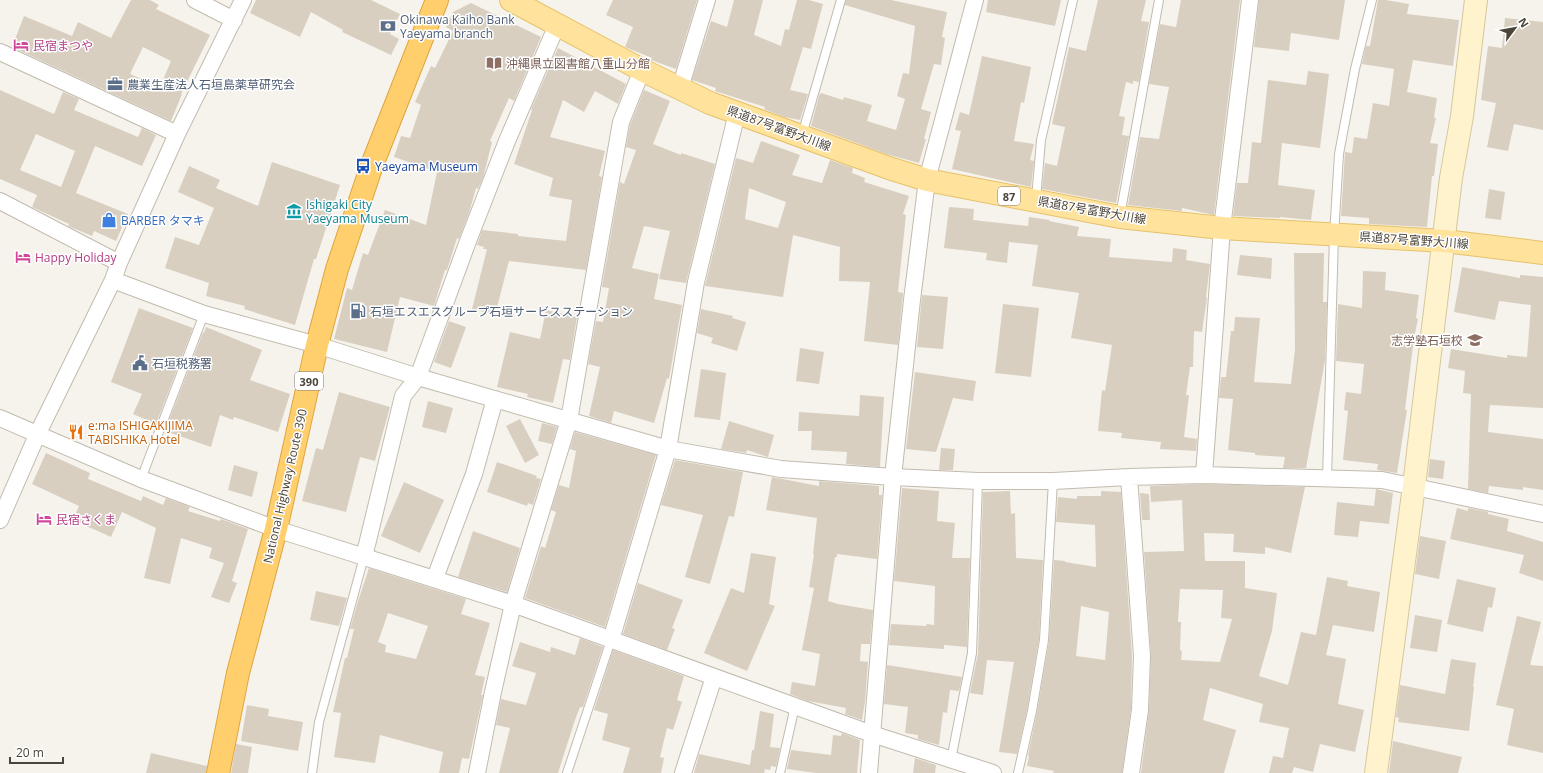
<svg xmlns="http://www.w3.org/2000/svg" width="1543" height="773" viewBox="0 0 1543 773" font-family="'Open Sans','Noto Sans JP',sans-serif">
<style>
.building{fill:#d8cfc1;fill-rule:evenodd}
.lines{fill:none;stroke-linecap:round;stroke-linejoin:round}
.lane-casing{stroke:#c2bbae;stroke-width:10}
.street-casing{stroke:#c2bbae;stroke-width:18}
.secondary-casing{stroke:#d6c79b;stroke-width:24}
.primary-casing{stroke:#e6c16a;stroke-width:24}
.highway-casing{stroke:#e0a43c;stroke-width:24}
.lane{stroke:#fff;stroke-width:8}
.street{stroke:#fff;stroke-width:16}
.secondary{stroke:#fff3cd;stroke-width:22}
.primary{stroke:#ffe39c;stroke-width:22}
.highway{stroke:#ffcf6e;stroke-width:22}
.labels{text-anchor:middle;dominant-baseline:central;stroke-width:3;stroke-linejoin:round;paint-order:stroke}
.shield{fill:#fff;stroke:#817c74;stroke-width:1}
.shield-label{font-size:11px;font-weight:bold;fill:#4b4439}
.service-label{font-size:12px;fill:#4e5e75;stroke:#fff;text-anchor:start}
.hotel-label{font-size:12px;fill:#b23c85;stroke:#fff;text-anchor:start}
.education-label{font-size:12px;fill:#785e54;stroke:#fff;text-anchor:start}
.street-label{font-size:12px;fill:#4b4439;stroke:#fff}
.transit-label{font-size:12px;fill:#164399;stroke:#fff;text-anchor:start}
.culture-label{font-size:12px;fill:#0d838f;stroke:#fff;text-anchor:start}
.shop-label{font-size:12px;fill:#366cbe;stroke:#fff;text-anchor:start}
.food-label{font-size:12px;fill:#c56008;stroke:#fff;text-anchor:start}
</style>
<rect width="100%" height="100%" fill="#f6f3ec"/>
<!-- building -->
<path class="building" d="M131,0H150L159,5L156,9L210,35L181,94H182L171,121L12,47L24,16L72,36L78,22L111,38ZM143,47L171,61L160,87L130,74Z
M256,0H371L400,14L390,34L399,39L391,55L342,32L343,30L311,12L300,37L250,13Z
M613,0H697L676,69L651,60L652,58L625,47L633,27L606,15Z
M734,0H763L754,35L781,46L785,29L789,30L797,0H809L823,4L811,49L803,47L790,90L808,94L800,120L784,117L764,109L765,107L715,91L716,88L692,80L711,21L727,27Z
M846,0H891L947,12L942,37L945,38L941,65L934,64L921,109L931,112L924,139H926L919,163L886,154L811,126L819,96L821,93L843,100L844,97L872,105L867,121L896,130L905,99L897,96L903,73L909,74L915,26L845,5Z
M988,0H1061L1055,26L986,12Z
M1098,0H1146L1141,21L1149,22L1139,82L1133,81V84L1126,82L1119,116L1125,117L1122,135L1129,136L1116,203L1042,189L1045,163L1057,166L1065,127L1052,124L1069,47L1086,51Z
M1181,0H1240L1214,215L1182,208V211L1128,205L1140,137L1159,139L1169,87L1149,84L1160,24L1176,27Z
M1259,0H1345L1339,40L1291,33L1289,51L1254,47Z
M1378,0H1386L1409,4L1407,14L1459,20L1453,66L1413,60L1407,92L1437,98L1434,118H1436L1430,143L1438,144L1434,176H1432L1427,227L1369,224V218L1341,216L1345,152L1352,153L1354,137L1367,139L1373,103L1389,106L1394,69L1362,64L1366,46H1370Z
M471,3L541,37L514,101L509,98L490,141L492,142L483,178L478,189L476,188L469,213L459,239L457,238L447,270H445L434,306L400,297L387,352L334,339L347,288L352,290L363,253L368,255L385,210L426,225L437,172L394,157L401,136L410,138L421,105L415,102L431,66L435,68L453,31L446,27L453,12Z
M1505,18L1543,22V130L1514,124L1508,151L1487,147L1496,103L1481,100L1488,46L1502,48Z
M558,48L626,84L618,104L595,91L584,112L563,100L550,137L605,151L599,176L602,177L586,270L509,261L495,315L472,309L487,249H483L484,247L477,245L482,230L518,234V236L566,241L572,200L549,196L553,178L514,164L532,110L531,109Z
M982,56L1031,67L1024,103L1021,102L1014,141L1034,144L1030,160L1034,161L1031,187L952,169L961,131L955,130L960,112L969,115Z
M1308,71L1329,74L1320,148L1282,143L1278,185L1315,190L1311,220L1280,217V218L1233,216L1237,183H1248L1252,142L1261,143L1268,80L1306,85Z
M0,90L54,114L63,92L79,99L74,110L138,137L142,128L156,135L142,166L95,146L76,193L128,214L116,241L94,231L92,236L68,226L69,224L32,207L37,195L0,179ZM36,134L75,151L61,187L20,170Z
M644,90L670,101L653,144L681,155V153L715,164L686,283L659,279L670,231L644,226L632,268L659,274L654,299L682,305L669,379L667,378L654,423L614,411L611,423L589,416L600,367L588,364L596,321L603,322L609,288L602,287L620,182L624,184L636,150L626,147L630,125Z
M761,141L800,155L792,175L822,183L830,160L853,168L852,173L865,178L864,182L909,196L903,214L906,215L898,292L903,293L898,345L864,341L870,282L839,281L840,247L793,235L783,297L705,286L736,158L753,163ZM749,188L786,202L778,228L745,219Z
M272,162L340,185L316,259H314L295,325L244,309L245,306L206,296L209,283L165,268L175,237L199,245L214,208L178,192L189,166L220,180L216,188L258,206Z
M1489,189L1505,192L1501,220L1485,218Z
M949,207L974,209L973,220L1028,226L1029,217L1050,220L1049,221L1079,227L1077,236L1111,239L1109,257L1172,262L1173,248L1187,250L1186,260L1210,264L1206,297L1207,298L1202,332L1194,331L1193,367H1190L1186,395H1189L1184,437L1197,439L1196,451L1160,449L1161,442L1121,438L1122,433L1098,431L1102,390L1105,391L1112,345L1071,338L1079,293L1032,286L1038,245L1009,242L1007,263L986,260L987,253L944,248Z
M1294,253H1324L1323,302H1327L1325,360L1306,468H1283L1285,457L1255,455V453L1228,450L1233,399L1219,398L1221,377H1226L1231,331H1234L1235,317L1260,318L1254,382L1291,384L1295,349Z
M1240,255L1272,258L1271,279L1237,275Z
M1462,267L1520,278V275L1543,277V408L1490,405L1488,432L1543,439V490L1523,487V490L1489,486L1488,493L1468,489L1471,394L1463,393L1465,371L1448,368L1451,349L1507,358V355L1527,357L1531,305L1499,301L1495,320L1454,312Z
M1363,271L1386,272L1385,290L1419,295L1416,318L1418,319L1414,338L1405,410H1407L1397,473L1377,470L1378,464L1343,460L1348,411L1344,410L1346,392L1361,394L1364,364L1336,361L1338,304L1362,308Z
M922,295L948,297L943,349L917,347Z
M1003,304L1039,308L1031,377L995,373Z
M139,308L193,328L156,424L133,414L142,394L111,382Z
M701,309L733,316L732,318L746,322L737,351L711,343L713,338L697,333Z
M546,310L577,317L570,360L563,359L553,403L527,397L528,394L497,387L510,332L540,339Z
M449,321L466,327L451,368L434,362Z
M206,327L262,350L250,380L290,394L278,432L234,417L233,420L220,415L211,447L165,431L203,332L204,333Z
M800,348L824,352L819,384L796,381Z
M701,369L726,373L720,420L694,417Z
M915,372L976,381L973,401L953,398L936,452L906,449Z
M339,392L390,407L375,461L360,457L346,512L302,501L316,448L323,450Z
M860,395L884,397L880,467L846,464L847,452L811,450L812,431H798L799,412L859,416Z
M428,401L453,408L446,433L422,427Z
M520,419L539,455L525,463L506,426Z
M729,421L774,435L768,457L747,450L746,453L721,449Z
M542,423L557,427L552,444L538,441Z
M575,432L656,455L605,627L525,598L541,546L545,548L556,512L551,510L559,485L569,488L576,451L570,449Z
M941,448L955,449L953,470H939Z
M46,453L90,473L88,479L141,501L143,496L163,505L166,498L190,507L188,511L220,521L221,519L248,529L232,581L237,583L229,603L211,597L224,563L209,558L212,548L181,538L170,584L144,578L156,528L122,512L111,537L73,520L79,506L32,484Z
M1430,459L1445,461L1443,479L1428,477Z
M675,460L743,472L734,517L729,516L710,584L685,577L703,515L661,505Z
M497,462L537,476L536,478L541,479L533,505L528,503L527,506L487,492Z
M234,465L258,472L252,497L228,490Z
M772,477L819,486V481L879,486V495H882L877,559L837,554V557H835L828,601L838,604L873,610L870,644H861L860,661L868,662L865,702L862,720L845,714L846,708L808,701L790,694L792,682L815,686L820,654L802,650L814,588L809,587L814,554H813L817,518L766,510Z
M404,482L444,500L420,553L381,536Z
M1204,484L1305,487L1291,553L1265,547V554L1233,552L1234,534L1204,533L1205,561H1245V588L1277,593L1272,631L1259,676L1288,685L1301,632L1316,635L1327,577L1348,581L1347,586L1380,592L1374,632L1333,625L1326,655L1346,659L1338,704L1364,710L1355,752L1320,744L1313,772L1294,767L1292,773H1269L1273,756L1283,758L1289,728L1259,722L1263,704L1210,688L1203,720L1236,730L1224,773H1141L1149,710L1151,656L1144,552L1184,551L1182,500L1151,502L1150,486ZM1180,589L1223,590L1221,618L1232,619L1220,662L1181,660L1182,651L1180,650L1181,622H1178Z
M902,488L939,491L937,521L955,523L952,558H970L967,647L944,645V649L889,645L891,624L926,626L927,624L934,625L935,586L894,581Z
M1376,489L1393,493L1389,524L1360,521L1358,537L1334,535L1337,502L1374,506Z
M1010,491L1011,514L1015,513L1016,558L1043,560L1039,639L1027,710L1017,754L999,752L1014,662L987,660L983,695L970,693L978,653L983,492Z
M1101,491L1121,492L1132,656L1131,709L1122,773H1053L1054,771L1027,766L1029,756L1028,755L1037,712L1049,641L1054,560L1065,561V562L1096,567L1095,525L1056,522L1058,497L1077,499V496H1101ZM1081,606L1109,612L1105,660L1076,656Z
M1140,493L1149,494L1150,520H1142Z
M1457,508L1468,511V508L1488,512V514L1509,519L1507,531L1543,542V581L1519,573L1524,555L1450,539Z
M473,531L520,548L507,592L458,577Z
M1420,536L1446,541L1439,579L1415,574Z
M751,553L776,557L769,604L775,606L747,671L704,653L731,588L744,593Z
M369,568L466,599L461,614L490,623L475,675L485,677L481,695H483L469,759L462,758L459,773H439L443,752L380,735L375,763L334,757L341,713L333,712L345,658H347L354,629H350L358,601ZM388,613L428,626L416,659L385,652L386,645L378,642Z
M1457,579L1496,588L1492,608L1488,607L1483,632L1447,624Z
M638,583L683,600L672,628L675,629L667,650L623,634Z
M316,591L347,598L339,626L310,620Z
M1415,615L1442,620L1437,652L1410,648Z
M1517,616L1541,622L1530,665L1543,666V753L1507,745L1514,709L1496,705Z
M580,638L603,647L583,707H580L575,720L558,773H499L510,728L496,725L501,699L526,705L536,673L512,666L520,642L550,652L551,647L575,655Z
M613,650L684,676L677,700L682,702L673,730L667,728L660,757L664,758L661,773H623L630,748L602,740L608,714L594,710Z
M1451,659L1476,663L1473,687H1474L1469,731L1398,722L1399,718L1396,717L1400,685L1445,694Z
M887,665L962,677L959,691L950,690L947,713L943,712L939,745L918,739V735L905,733L908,707L884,704Z
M247,705L269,709L268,716L303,722L298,751L241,741Z
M760,711L774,714L770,747L780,748L776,767L771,766L770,770L765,769L764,773H694L699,754L750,765L752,750H754Z
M842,733L860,740L857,773H816L787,769L791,750L831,755L833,735L841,736Z
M1393,741L1462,757L1458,773H1389Z
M236,744L252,747L248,773H231Z
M151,753L207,766L206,773H146Z
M915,758L936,765L935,773H913Z"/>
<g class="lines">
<!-- lane casing -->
<g class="lane-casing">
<path id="lane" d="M802,135L841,0
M1036,199L1041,140L1073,0
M1120,216L1159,0
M141,479L204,314
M1327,479L1334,235L1339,154L1355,69L1372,0
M951,760L972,653L978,481
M312,773L319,722L364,557
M567,773L611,640
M780,773L795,706
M1018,773L1032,711L1044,640L1053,481"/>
</g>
<!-- street casing -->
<g class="street-casing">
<path id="street" d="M195,0L234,20
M0,52L177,134
M680,88L707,0
M0,201L119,263
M113,280L204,314L317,345L418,377L668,449L781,469L893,477L978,481H1053L1129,477L1204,475L1382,480L1543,514
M0,418L141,479L276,529L513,604L872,734L993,773
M1204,475L1222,228L1250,0
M1129,477L1142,656L1140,710L1131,773
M0,520L38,433L113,280L119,263L177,134L243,0
M364,557L403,396L418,377L468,241L507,141L557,25
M435,578L474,474L495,399
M611,640L668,449L696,282L737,113
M477,773L493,692L513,604L569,420L621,122L642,70
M683,773L714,677
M869,773L893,477L912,300L927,180L975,0"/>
</g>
<!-- secondary casing -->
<g class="secondary-casing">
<path id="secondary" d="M1376,773L1414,486L1451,178L1462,116L1476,0"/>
</g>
<!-- primary casing -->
<g class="primary-casing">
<path id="primary" d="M511,0L642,70L710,103L889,168L927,180L1120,217L1222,228L1444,241L1543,253"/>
</g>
<!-- highway casing -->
<g class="highway-casing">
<path id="highway" d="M218,773L238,673L276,529L317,345L337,269L372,165L437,0"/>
</g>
<!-- lane -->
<use href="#lane" class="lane"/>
<!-- street -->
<use href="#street" class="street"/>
<!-- secondary -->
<use href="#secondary" class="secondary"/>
<!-- primary -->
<use href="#primary" class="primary"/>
<!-- highway -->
<use href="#highway" class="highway"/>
</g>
<!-- icons -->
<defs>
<g id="bank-bare" transform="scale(1.2)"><path d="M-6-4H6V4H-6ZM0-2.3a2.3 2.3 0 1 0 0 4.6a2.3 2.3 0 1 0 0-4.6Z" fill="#5c6f8a" stroke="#fff" stroke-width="2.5" paint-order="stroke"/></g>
<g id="hotel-bare" transform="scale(1.2)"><path d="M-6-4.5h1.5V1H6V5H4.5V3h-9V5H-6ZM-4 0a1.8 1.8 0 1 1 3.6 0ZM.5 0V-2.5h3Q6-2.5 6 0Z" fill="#d1479c" stroke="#fff" stroke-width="2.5" paint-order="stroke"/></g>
<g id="library-bare" transform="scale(1.2)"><path d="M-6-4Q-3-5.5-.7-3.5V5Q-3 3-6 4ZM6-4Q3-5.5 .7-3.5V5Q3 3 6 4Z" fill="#8d6e63" stroke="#fff" stroke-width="2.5" paint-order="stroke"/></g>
<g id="office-bare" transform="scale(1.2)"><path d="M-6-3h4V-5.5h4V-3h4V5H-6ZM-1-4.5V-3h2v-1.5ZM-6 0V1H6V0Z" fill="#5c6f8a" stroke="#fff" stroke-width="2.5" paint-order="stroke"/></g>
<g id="bus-bare" transform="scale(1.2)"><path d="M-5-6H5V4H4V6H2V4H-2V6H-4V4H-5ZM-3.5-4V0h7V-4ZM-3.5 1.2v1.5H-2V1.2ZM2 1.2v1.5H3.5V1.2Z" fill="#1a4fb4" stroke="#fff" stroke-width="2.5" paint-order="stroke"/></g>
<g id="museum-bare" transform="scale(1.2)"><path d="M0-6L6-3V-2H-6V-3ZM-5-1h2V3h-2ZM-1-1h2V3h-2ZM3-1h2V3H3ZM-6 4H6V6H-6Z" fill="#0f9aa8" stroke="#fff" stroke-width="2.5" paint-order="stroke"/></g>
<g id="shop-bare" transform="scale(1.2)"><path d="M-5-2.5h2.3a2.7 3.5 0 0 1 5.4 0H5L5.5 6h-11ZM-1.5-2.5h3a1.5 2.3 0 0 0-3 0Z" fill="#3f7fe0" stroke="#fff" stroke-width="2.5" paint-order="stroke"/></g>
<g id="fuel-bare" transform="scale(1.2)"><path d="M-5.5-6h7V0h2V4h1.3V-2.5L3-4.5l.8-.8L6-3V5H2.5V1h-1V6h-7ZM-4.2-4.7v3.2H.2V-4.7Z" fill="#5c6f8a" stroke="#fff" stroke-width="2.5" paint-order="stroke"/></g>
<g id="school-bare" transform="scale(1.2)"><path d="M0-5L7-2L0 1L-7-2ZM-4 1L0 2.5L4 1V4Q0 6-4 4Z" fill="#8d6e63" stroke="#fff" stroke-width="2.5" paint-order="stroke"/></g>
<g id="civic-bare" transform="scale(1.2)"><path d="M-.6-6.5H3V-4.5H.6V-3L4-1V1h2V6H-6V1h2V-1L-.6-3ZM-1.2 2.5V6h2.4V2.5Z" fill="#5c6f8a" stroke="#fff" stroke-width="2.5" paint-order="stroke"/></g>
<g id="restaurant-bare" transform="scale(1.2)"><path d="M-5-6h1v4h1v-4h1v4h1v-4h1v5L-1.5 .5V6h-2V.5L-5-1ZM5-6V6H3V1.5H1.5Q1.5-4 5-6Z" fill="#e8710a" stroke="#fff" stroke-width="2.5" paint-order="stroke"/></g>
</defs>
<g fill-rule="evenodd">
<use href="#bank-bare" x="388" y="26"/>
<use href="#hotel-bare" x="21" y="45"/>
<use href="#library-bare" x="494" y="63"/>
<use href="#office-bare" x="115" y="84"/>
<use href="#bus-bare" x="363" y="166"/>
<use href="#museum-bare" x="294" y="211"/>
<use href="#shop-bare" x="109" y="220"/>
<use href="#hotel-bare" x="23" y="257"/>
<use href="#fuel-bare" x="358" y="311"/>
<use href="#school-bare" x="1475" y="340"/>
<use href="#civic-bare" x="140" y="363"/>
<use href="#restaurant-bare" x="76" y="432"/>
<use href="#hotel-bare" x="44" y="519"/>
</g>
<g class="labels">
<!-- shield labels -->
<g class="shield">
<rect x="998" y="187" width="22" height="18" rx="3"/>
<rect x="295" y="372" width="28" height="18" rx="3"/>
</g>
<g class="shield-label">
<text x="1009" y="196">87</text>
<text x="309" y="381">390</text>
</g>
<!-- service labels -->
<g class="service-label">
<text x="400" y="19">Okinawa Kaiho Bank<tspan x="400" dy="14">Yaeyama branch</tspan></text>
<text x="127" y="84">農業生産法人石垣島薬草研究会</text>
<text x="370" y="311">石垣エスエスグループ石垣サービスステーション</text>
<text x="152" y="363">石垣税務署</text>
</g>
<!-- hotel labels -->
<g class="hotel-label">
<text x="33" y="45">民宿まつや</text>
<text x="35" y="257">Happy Holiday</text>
<text x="56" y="519">民宿さくま</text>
</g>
<!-- education labels -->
<g class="education-label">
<text x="506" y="63">沖縄県立図書館八重山分館</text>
<text x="1463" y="340" text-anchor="end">志学塾石垣校</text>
</g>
<!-- street labels -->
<g class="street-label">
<text transform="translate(779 128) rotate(20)">県道87号富野大川線</text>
<text transform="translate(1092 210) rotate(10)">県道87号富野大川線</text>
<text transform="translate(1414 240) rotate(4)">県道87号富野大川線</text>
<text transform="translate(285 486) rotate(-77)">National Highway Route 390</text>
</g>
<!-- transit labels -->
<g class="transit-label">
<text x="375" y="166">Yaeyama Museum</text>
</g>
<!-- culture labels -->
<g class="culture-label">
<text x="306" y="204">Ishigaki City<tspan x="306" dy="14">Yaeyama Museum</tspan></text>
</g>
<!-- shop labels -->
<g class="shop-label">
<text x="121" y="220">BARBER タマキ</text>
</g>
<!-- food labels -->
<g class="food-label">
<text x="88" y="425">e:ma ISHIGAKIJIMA<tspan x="88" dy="14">TABISHIKA Hotel</tspan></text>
</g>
</g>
<!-- north arrow -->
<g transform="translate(1515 28) rotate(58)" stroke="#ffffff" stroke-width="3" paint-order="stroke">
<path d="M0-3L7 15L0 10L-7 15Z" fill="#4b4439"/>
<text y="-6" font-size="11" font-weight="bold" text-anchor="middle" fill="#4b4439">N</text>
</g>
<!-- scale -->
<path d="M10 757v6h53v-6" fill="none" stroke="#4b4439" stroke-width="2"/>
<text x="16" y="757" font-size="12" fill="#4b4439" stroke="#ffffff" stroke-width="3" paint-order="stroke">20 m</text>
</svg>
